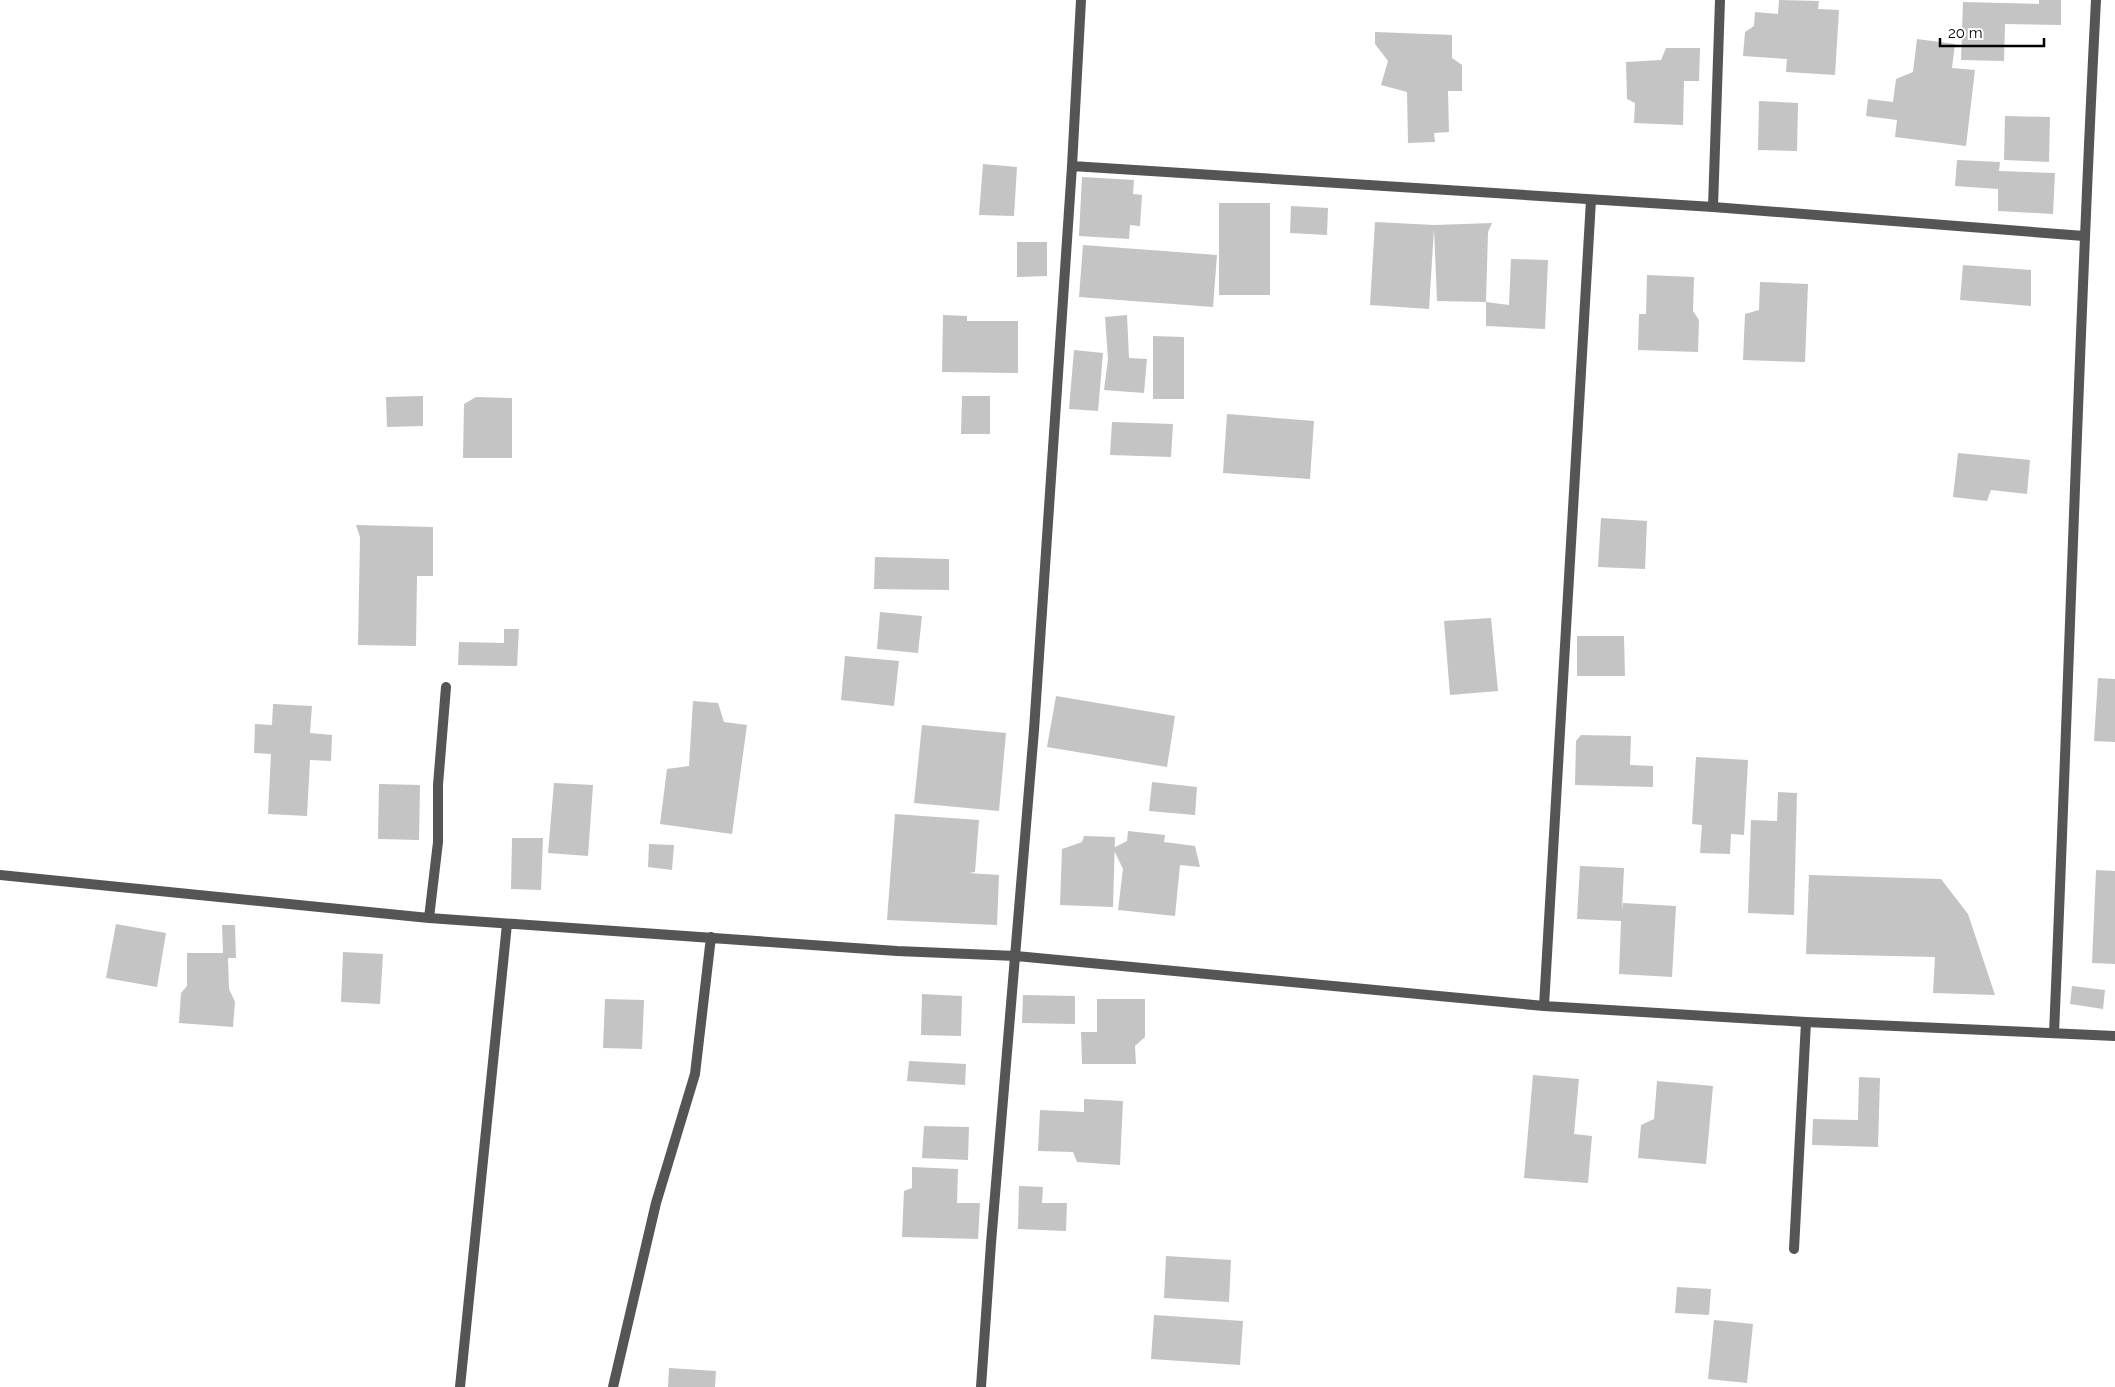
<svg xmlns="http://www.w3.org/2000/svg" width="2115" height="1387" viewBox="0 0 2115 1387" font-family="Raleway,sans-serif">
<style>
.building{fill:#c4c4c4}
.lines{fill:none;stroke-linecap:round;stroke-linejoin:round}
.minor{stroke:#555;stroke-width:10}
</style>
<rect width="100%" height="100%" fill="#fff"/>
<!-- building -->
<path class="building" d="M1779,0L1819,1L1818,9L1839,10L1835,75L1786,72L1787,59L1743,56L1745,32L1754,26L1755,12L1778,14Z
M2039,0H2061V25L2005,24L2004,61L1961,60L1963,2L2039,4Z
M1375,32L1452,35V58L1462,65V91H1448L1449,132L1434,133L1435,142L1408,143L1407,92L1381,85L1388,61L1375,44Z
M1917,39L1955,44L1952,68L1975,70L1966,146L1895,137L1897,120L1866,116L1868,99L1893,102L1896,79L1913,72Z
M1666,48H1700L1699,81H1684L1683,125L1634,123L1635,103L1627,99L1626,62L1661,60Z
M1759,101L1798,103L1797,151L1758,150Z
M2005,116L2050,117L2049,162L2004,160Z
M1957,160L2000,162L1999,171L2055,173L2053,214L1998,211V189L1955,186Z
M983,164L1017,167L1014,216L979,215Z
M1082,177L1134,180L1133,194L1142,195L1140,226L1130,225L1129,239L1079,236Z
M1219,203H1270V295H1219Z
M1291,206L1328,208L1327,235L1290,233Z
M1375,222L1434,225L1492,223L1488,232L1486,302L1437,301L1434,228L1429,309L1370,305Z
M1017,242H1047V276L1017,277Z
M1083,245L1217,255L1213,307L1079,297Z
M1511,259L1548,260L1545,329L1486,326V302L1509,305Z
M1963,265L2031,270V306L1960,300Z
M1647,275L1694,277L1693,311L1699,320L1698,352L1638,350L1639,314H1646Z
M1760,282L1808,284L1805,362L1743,360L1745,314L1759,310Z
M943,315L967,316V321H1018V373L942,372Z
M1127,315L1129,358L1147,359L1144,393L1104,390L1108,359L1105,317Z
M1153,336L1184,337V399H1153Z
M1074,350L1103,353L1098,411L1069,409Z
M423,396V426L387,427L386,397Z
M962,396H990V434H961Z
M476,397L512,398V458H463L464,404Z
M1227,414L1314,421L1310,479L1223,473Z
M1112,422L1173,424L1171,457L1110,455Z
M1958,453L2030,460L2027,494L1991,490L1987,501L1953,497Z
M1601,518L1647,521L1645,569L1598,567Z
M356,525L433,527V576H417L416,646L358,645L360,537Z
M875,557L949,559V590L874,589Z
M880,612L922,616L918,653L877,649Z
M1491,618L1498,691L1450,695L1444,621Z
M504,629H519L517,666L458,665L459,642L504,643Z
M1577,636H1624L1625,676H1577Z
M845,656L899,661L894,706L841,700Z
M2098,678L2115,679V742L2094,741Z
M1056,696L1175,716L1167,767L1047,747Z
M693,701L718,703L724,722L747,725L732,834L660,824L667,769L689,766Z
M273,704L312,706L310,733L332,735L331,761L310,760L307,816L268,814L271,754L254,753L255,724L272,725Z
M922,725L1006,733L999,811L914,803Z
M1581,735L1631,736L1630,765L1653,766V787L1575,785L1576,741Z
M1696,757L1748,760L1744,835L1731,834L1730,854L1700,853L1702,825L1692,824Z
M1152,782L1197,787L1195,815L1149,811Z
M554,783L593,785L588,856L548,853Z
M379,784L420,785L419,840L378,839Z
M1778,792L1797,793L1794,915L1748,913L1751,820L1777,821Z
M895,814L979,820L975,872L969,873L999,875L997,925L887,920Z
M1128,831L1165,835L1164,842L1195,846L1200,867L1180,865L1175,916L1118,910L1123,869L1113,848L1127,841Z
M1084,836L1115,837L1113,907L1060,905L1062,849L1082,842Z
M512,838H543L541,890L511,889Z
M649,844L674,845L672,870L648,867Z
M1580,866L1624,868L1622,909L1623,903L1676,906L1672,977L1619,974L1621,921L1577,919Z
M2096,870L2115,871V964L2092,963Z
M1809,875L1941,879L1968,914L1995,995L1933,993L1935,957L1806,954Z
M116,924L166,933L157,987L106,978Z
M222,925H235L236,958H228L229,989L235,1002L233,1027L179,1023L181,993L187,986V953H223Z
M343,952L383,954L380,1004L341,1002Z
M2072,986L2105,990L2103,1009L2070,1004Z
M922,994L962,996L961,1036L921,1035Z
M1023,995L1075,996V1024L1022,1023Z
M605,999L644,1000L642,1049L603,1048Z
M1097,999H1145V1037L1135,1046L1136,1064H1082L1081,1032H1097Z
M909,1061L966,1064L965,1085L907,1081Z
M1533,1075L1579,1079L1574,1134L1592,1136L1588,1183L1524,1178Z
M1859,1077L1880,1078L1878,1147L1812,1145L1813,1119L1858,1120Z
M1657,1081L1713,1086L1706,1164L1638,1158L1641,1125L1654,1119Z
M1084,1099L1123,1101L1120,1165L1077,1162L1073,1152L1038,1151L1040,1110L1084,1112Z
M924,1126L969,1127L968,1160L922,1158Z
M912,1167L958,1169L957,1203H980L978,1239L902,1237L904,1191L912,1188Z
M1019,1186L1043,1187L1042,1203H1067L1066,1231L1018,1229Z
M1166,1256L1231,1260L1229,1302L1164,1298Z
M1677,1287L1711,1289L1709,1315L1675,1313Z
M1154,1315L1243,1321L1240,1365L1151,1359Z
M1714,1320L1753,1324L1747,1383L1708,1379Z
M669,1368L716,1371L715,1387H668Z"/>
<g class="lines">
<!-- minor -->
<path class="minor" d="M1072,166L1081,0
M1713,207L1720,0
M0,875L429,918L897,951L1016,956L1544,1006L1806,1022L2115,1036
M429,918L438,842V785L446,687
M1544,1006L1591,200
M2054,1033C2069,689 2078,344 2096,0
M1794,1249L1806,1022
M460,1387L507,924
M613,1387L656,1203L695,1074L711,937
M981,1387L991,1243L1034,730L1072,166L1713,207L2084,236"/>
</g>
<!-- scale -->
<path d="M1940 38v8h104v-8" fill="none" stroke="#000000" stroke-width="2.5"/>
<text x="1948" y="38" font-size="15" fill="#000000" stroke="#ffffff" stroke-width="4" paint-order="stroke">20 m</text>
</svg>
